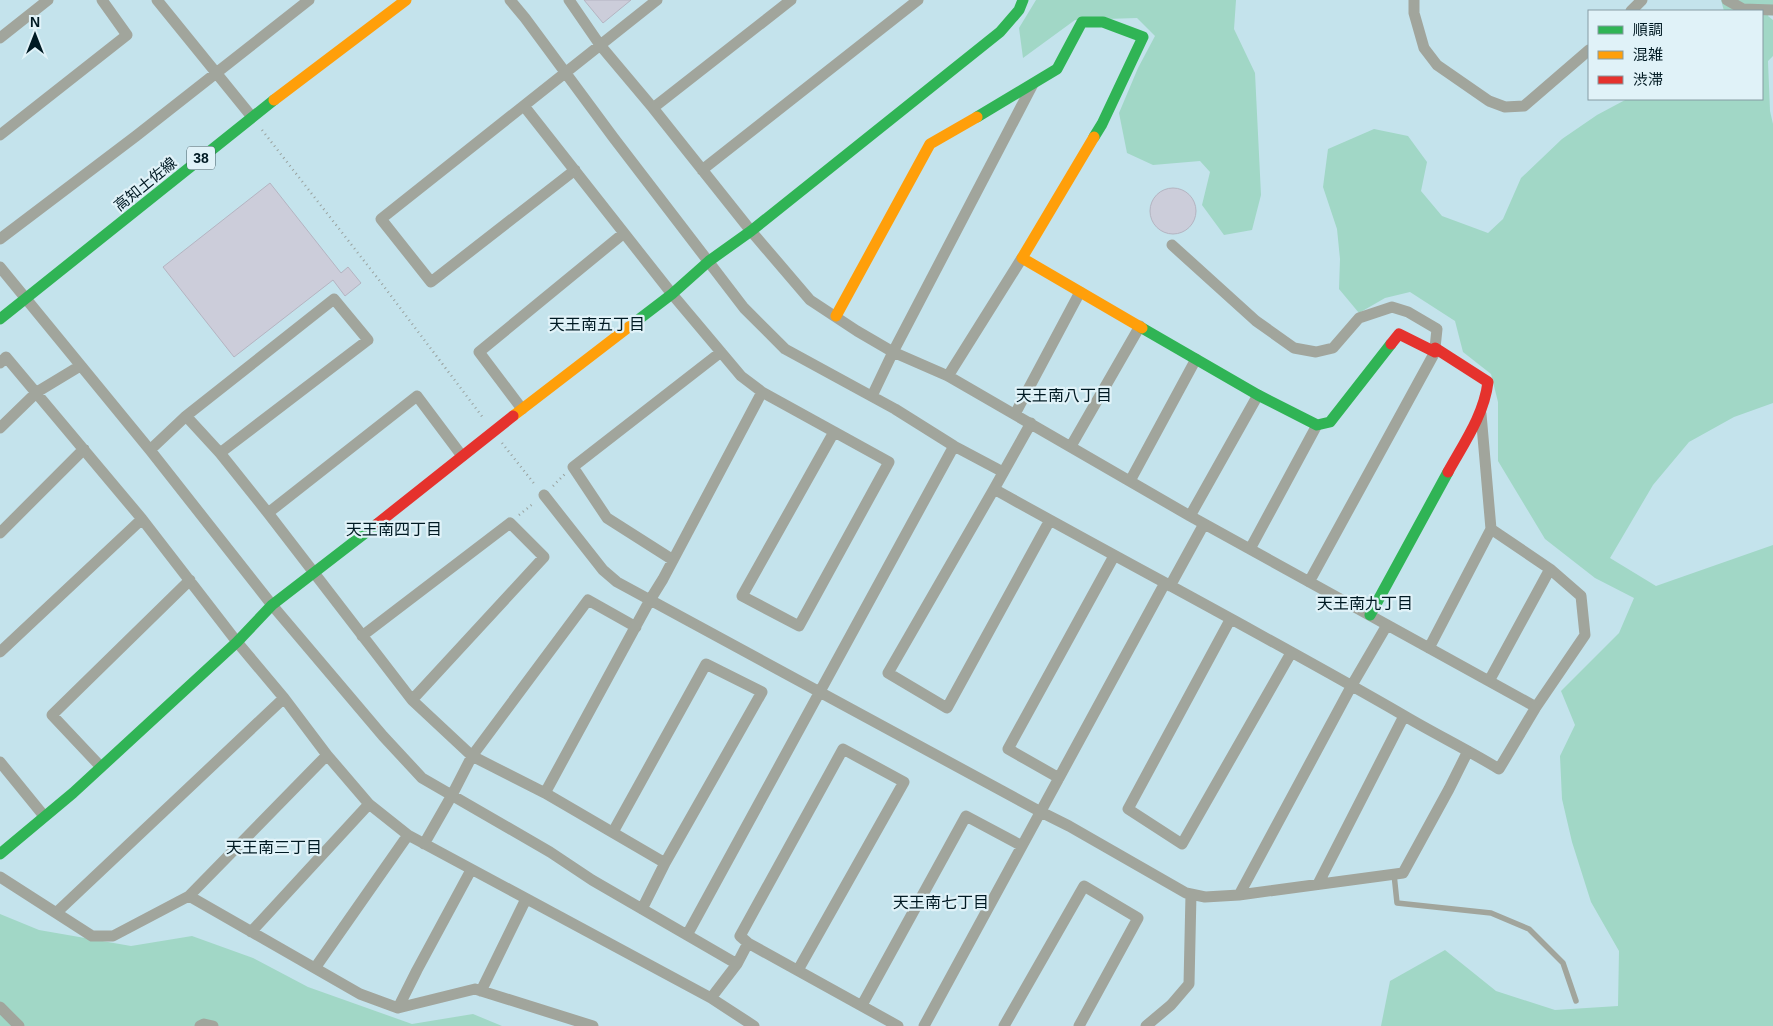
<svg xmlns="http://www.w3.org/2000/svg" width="1773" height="1026" viewBox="0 0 1773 1026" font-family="Helvetica,'Noto Sans JP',sans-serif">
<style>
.green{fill:#a1d7c6}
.building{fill:#cccdda;stroke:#b4b4c1}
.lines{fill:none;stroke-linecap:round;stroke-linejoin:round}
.path{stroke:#99a29f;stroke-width:2.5;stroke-dasharray:1 4;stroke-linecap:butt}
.lane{stroke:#a1a59c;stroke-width:5.5}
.street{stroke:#a1a59c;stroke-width:11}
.fast{stroke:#30b455;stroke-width:11}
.slow{stroke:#ff9f0a;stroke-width:11}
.jam{stroke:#e5322d;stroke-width:11}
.labels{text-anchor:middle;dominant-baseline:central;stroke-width:4.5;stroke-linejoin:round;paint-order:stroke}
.shield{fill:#e0f2f8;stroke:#435b63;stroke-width:1}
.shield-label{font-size:14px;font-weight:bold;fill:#001a23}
.street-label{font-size:15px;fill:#001a23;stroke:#e0f2f8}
.neighbourhood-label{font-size:16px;fill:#001a23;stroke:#e0f2f8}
</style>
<rect width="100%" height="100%" fill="#c4e3ec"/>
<!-- green -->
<path class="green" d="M1036,0H1236L1234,29L1255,73L1261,195L1252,230L1224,235L1202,205L1210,172L1200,161L1153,165L1127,153L1119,113L1138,68L1155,36L1137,18L1075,20L1023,58L1019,28Z
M1721,0H1773V7L1768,16L1773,20V56L1768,61L1770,111L1773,124V403L1734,417L1689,442L1653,485L1610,558L1656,586L1773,545V1026H1381L1390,981L1445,950L1496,991L1555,1010L1618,1006L1619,951L1591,902L1572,842L1562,799L1560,756L1575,725L1561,691L1619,633L1634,598L1595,578L1545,539L1498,461V402L1491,374L1463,352L1455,321L1410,292L1385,298L1359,313L1339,289L1340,259L1337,229L1323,187L1328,149L1374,129L1408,136L1427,162L1421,191L1442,216L1488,233L1503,219L1521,178L1562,139L1597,115L1627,99H1762V11H1724Z
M0,914L39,930L131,946L192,936L253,958L308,987L412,1024L473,1014L502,1026H0Z"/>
<!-- building -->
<path class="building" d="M584,0H631L603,23Z
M270,183L341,273L348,267L361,283L345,296L333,280L234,357L163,267Z
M1150 211a23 23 0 1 1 46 0a23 23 0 1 1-46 0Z"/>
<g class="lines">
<!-- path -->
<path class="path" d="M262,130L379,280L484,419
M502,443L536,486
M553,486L565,474
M519,515L534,503"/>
<!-- lane -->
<path class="lane" d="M1394,874L1397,903L1491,913L1529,929L1563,963L1576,1001"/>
<!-- street -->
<path class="street" d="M157,0L252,117
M510,0L525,18L613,137L744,308L785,349L895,409L954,446L1003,472
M569,0L600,45L653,108L751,231L810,300L857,331L893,352L948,376L1190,516L1536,707
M1414,0V13L1424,48L1437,65L1489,101L1505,107L1524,106L1589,50
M1727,0L1743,9L1773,10
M1631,11L1642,0
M0,38L48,0
M524,106L672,294L741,376L762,392L889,462L799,626L742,596L834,432
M653,108L791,0
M0,135L127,35L102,0
M575,170L431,282L381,219L657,0
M702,170L918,0
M0,239L136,136L309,0
M1172,245L1256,321L1294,348L1316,352L1333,348L1359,318L1392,307L1408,312L1437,329L1435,348
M0,267L150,450L272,605L383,736L422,778L550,852L592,880L737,964
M0,363L6,357L142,519L237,642L284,698L327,755L369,804L408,835L711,998L754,1026
M948,376L1022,258
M872,396L893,352L1033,84
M522,409L479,352L624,233
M1015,414L1080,292
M186,416L220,453L268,513L412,700L472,756L545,793L665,863
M1031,423L994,489L888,673L947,708L1050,520
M0,428L37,392L80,366
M1071,446L1140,326
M150,450L186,416L334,299L368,340L220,453
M1130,481L1196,359
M994,489C1130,565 1268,637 1403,715C1435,734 1468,750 1499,769L1536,707L1585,635L1581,596L1550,569L1491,529L1481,414
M544,495L603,570L617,582L1041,812L1069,826L1186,893L1205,897L1239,895L1403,873L1449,789L1468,751
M268,513L417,396L462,456
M1190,516L1258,395
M0,533L84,449
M1250,549L1317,425
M673,560L607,518L573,467L721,352
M1309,582L1435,352
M1170,586L1204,524
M1230,620L1128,809L1182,844L1291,653
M362,636L510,523L544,557L412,700
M1429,648L1491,529
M0,652L142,519
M1489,681L1550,569
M0,762L44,816
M101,767L52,715L190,580
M1059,778L1008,749L1114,556
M545,793L650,600L663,579L762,392
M613,832L706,664L762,692L665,863L642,909
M424,844L452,795L472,756L588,600L636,627
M0,877L92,936H113L189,896L327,755
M1318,884L1404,716
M1239,895L1352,685L1387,625
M189,896L360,994L398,1008L475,989L593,1026
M56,913L284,698
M251,932L369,804
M687,935L954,446
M748,943L740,936L843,749L904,782L798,970
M315,968L408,835
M481,991L526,899
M711,998L737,964L748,943L898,1026
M862,1005L966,816L1022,846
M0,1007L19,1026
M398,1008L417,970L471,870
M200,1026L204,1024L213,1026
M924,1026L1165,583
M1004,1026L1084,886L1138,918L1079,1026
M1146,1026L1171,1005L1189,984L1191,894"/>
<!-- fast -->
<path class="fast" d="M977,117L1057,69L1082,22H1103L1143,37L1102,124L1094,137
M0,319L274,100
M634,323L672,294L709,261L751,231L1000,32L1019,10L1023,0
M1142,328L1258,395L1317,425L1330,422L1391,344
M1370,615L1448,472
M0,854L73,793L237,642L272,605L377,524"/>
<!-- slow -->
<path class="slow" d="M274,100L406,0
M1094,137L1022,258L1142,328
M836,316L930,144L977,117
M513,416L634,323"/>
<!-- jam -->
<path class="jam" d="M1391,344L1399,334L1435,352V348L1488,382C1484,415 1464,443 1448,472
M377,524L513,416"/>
</g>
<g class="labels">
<!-- shield labels -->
<rect class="shield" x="187" y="146.5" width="28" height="23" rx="4"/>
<g class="shield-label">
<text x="201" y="158">38</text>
</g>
<!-- street labels -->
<g class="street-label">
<text transform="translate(145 184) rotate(-39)">高知土佐線</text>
</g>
<!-- neighbourhood labels -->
<g class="neighbourhood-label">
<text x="597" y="324">天王南五丁目</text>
<text x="1064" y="395">天王南八丁目</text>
<text x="394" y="529">天王南四丁目</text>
<text x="1365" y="603">天王南九丁目</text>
<text x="274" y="847">天王南三丁目</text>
<text x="941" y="902">天王南七丁目</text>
</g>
</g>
<!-- legend -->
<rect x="1588" y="10" width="175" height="90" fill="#e0f2f8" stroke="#869ca3"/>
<rect x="1598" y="26" width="25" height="8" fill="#30b455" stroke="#869ca3"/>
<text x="1633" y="35" font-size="15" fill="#001a23">順調</text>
<rect x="1598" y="51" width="25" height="8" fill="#ff9f0a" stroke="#869ca3"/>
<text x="1633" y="60" font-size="15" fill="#001a23">混雑</text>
<rect x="1598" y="76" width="25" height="8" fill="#e5322d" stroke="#869ca3"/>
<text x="1633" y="85" font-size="15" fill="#001a23">渋滞</text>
<!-- north arrow -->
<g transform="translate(35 35)" stroke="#e0f2f8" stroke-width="4" paint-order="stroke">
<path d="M0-4L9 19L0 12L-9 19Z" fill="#001a23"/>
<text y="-8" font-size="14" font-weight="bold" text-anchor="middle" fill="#001a23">N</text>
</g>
</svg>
